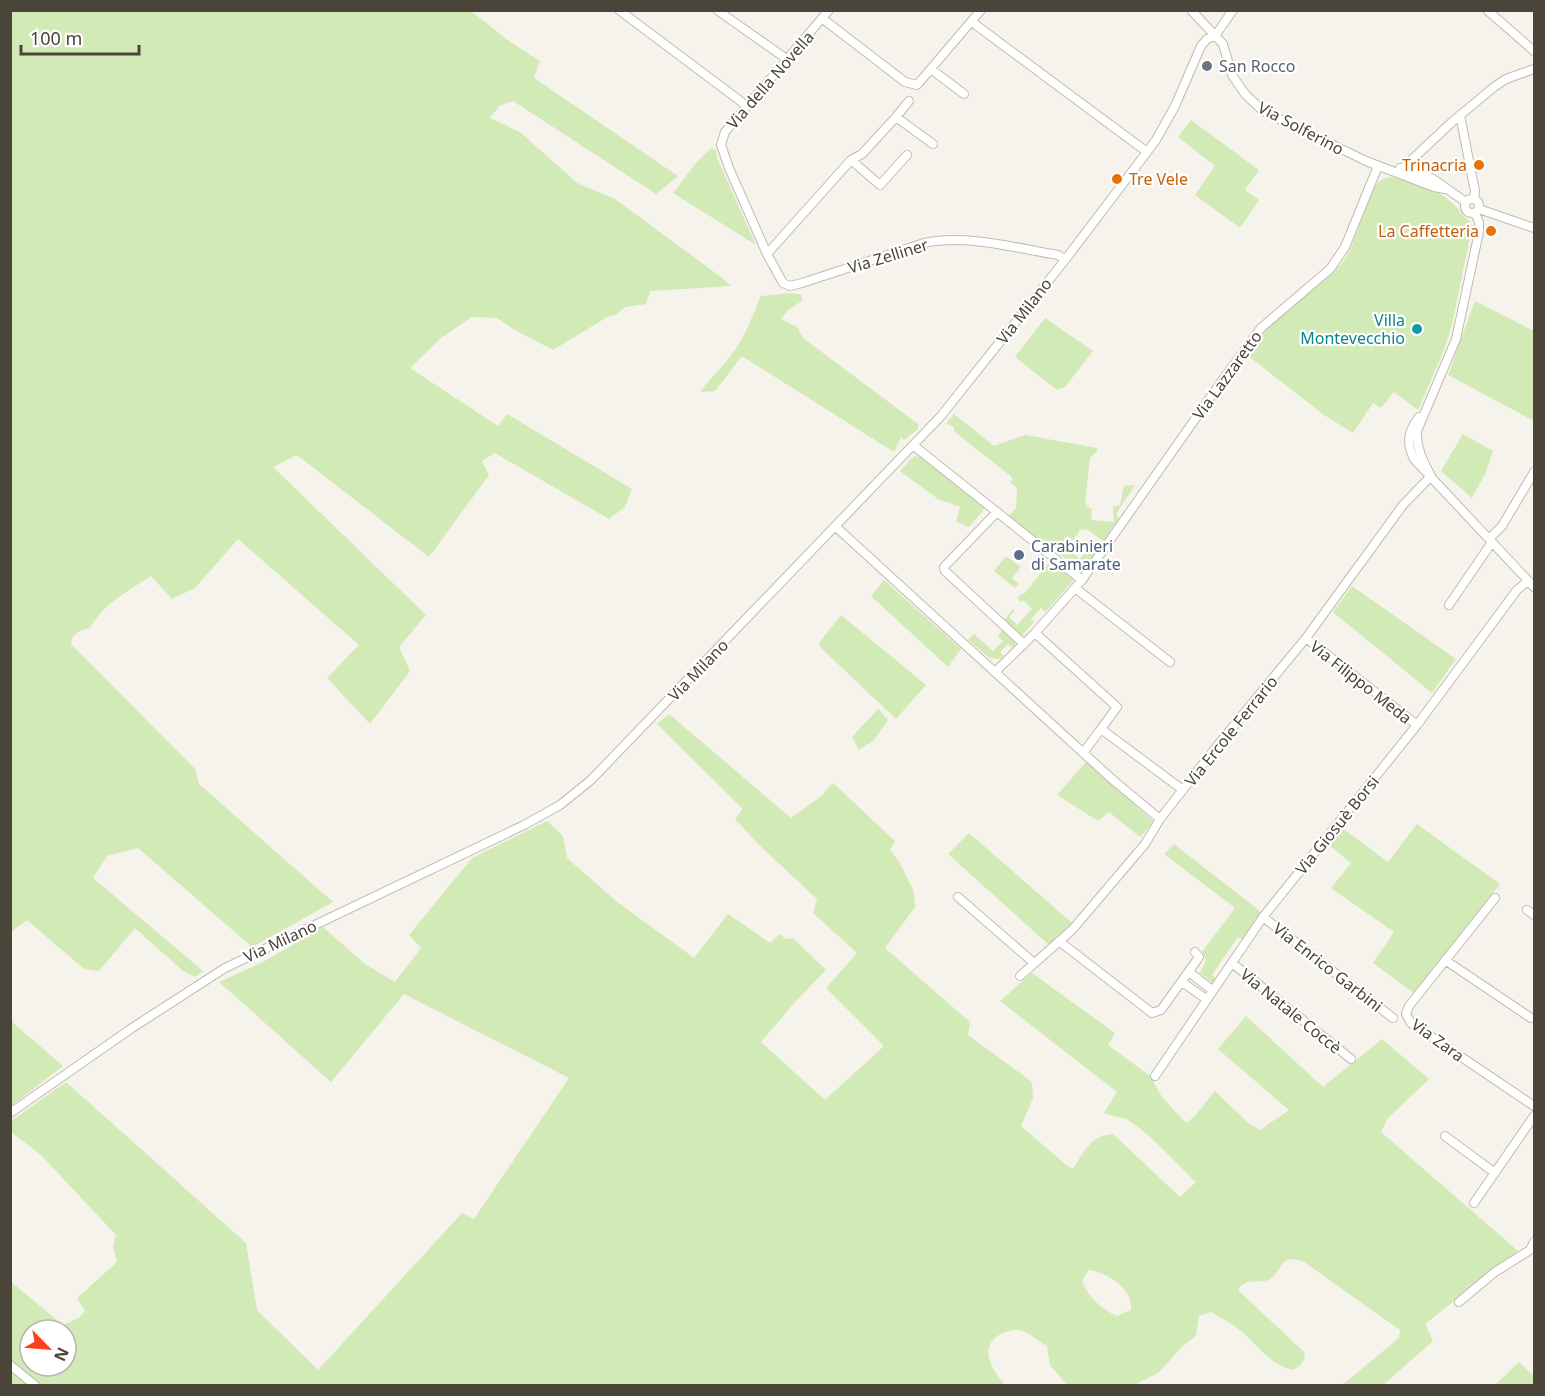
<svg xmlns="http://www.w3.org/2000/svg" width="1545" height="1396" viewBox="0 0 1545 1396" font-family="'Noto Sans',sans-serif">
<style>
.green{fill:#d2eab5;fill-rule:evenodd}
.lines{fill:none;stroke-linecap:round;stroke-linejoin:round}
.minor-casing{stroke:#c2bbae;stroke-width:10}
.minor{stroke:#fff;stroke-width:8}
.worship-dot{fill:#6b7280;stroke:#fff;stroke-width:2}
.food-dot{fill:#e8710a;stroke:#fff;stroke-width:2}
.culture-dot{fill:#0f9aa8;stroke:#fff;stroke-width:2}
.service-dot{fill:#5c6f8a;stroke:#fff;stroke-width:2}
.labels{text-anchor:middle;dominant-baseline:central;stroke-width:4.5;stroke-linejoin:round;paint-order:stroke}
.worship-label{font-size:16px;fill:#5b616d;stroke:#fff;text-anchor:start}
.street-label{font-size:16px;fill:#4b4439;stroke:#fff}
.food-label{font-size:16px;fill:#c56008;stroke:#fff;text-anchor:end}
.culture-label{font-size:16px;fill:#0d838f;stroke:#fff;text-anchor:end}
.service-label{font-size:16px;fill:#4e5e75;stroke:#fff;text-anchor:start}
</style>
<rect width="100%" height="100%" fill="#f6f3ec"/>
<!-- green -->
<path class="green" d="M11,10L471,11L509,41L540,61L534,78L678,176L656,194L513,101L499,106L490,118L520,132L577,183L615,199L721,277L731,286L650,291L646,304L625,307L616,315L609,316L553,350L513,329L497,318L472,317L441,338L410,368L498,426L507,414L632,489L625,507L609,519L495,453L482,461L489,475L429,557L297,455L273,467L426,615L399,647L410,671L370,724L327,678L359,645L238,539L195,588L172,599L151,576C127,592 105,602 90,628C80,630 72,633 71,644L195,769L199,784L333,902L252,947L138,848L107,856L93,878L203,971L195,977L183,971L135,928L99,971L84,969L27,920L11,932Z
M1191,120L1259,170L1245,190L1259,200L1240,228L1195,195L1215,166L1178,137Z
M711,148L716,150L717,158L756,245L673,193L696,163Z
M1391,177C1416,183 1446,190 1461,213C1465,219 1471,220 1472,227L1452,325L1442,355L1418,410L1394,392L1381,408L1373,403L1353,433L1324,415L1247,355L1270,325L1324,281L1343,262L1350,250L1374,187L1381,180Z
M789,293L802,295V301L788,310L781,319L797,327L803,338L918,424V429L904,440L901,437L894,452L742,356L715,391L700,392C710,379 721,368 731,355C745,338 752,316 761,296Z
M1475,301L1534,331V421L1448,375Z
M1045,318L1093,351L1065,387L1057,390L1015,357Z
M954,414L994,446L1025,435L1097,448V451L1090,458L1085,501L1088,507L1092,509L1091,520L1114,522L1113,507L1120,505L1124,486L1135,485L1116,514L1119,518L1103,541L1088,530L1079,529V532L1073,540L1067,536L1059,547L1068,555L1071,552L1080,559L1094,541L1098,550L1085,568H1079L1053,549L1051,551L1008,517L1016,508L1017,488L1010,482L1013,478L954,431V427L946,423Z
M1463,434L1493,451L1485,474L1472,498L1441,471Z
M914,456L921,457L985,508L969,527L956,522L960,507L938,499L900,471Z
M1006,556L1021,567L1012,578L1019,584L1015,588L994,571Z
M1051,560L1073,577V581L1045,612L1041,608L1031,619L1034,622L1024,634L1021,635L1004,620L1014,608L1015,610L1009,617L1017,625L1032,609L1023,600L1021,602L1017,598L1022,593L1024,594Z
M884,580L961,649L948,667L871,596Z
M1352,586L1456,659L1432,693L1333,612Z
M841,615L926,685L896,719L820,647L819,643Z
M1002,629L1014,639L1015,644L1012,648L1008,644L1000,652L1004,656L1000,659L990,658L968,640L974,634L993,651L1003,641L998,636Z
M878,709L888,720L874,740L859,750L852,737Z
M669,714L791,818L820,797L833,783L895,841L890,850L900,863L914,892L915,907L885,948L970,1022L968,1035L1032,1082L1033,1098L1021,1126L1065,1164L1073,1169C1083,1153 1091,1135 1113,1134L1180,1197L1196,1182C1177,1164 1147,1130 1126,1119C1120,1116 1111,1117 1104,1113L1117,1092L1000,1001L1032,973L1115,1033L1108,1045L1150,1076L1162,1097L1186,1123L1194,1117L1215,1091L1248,1123L1260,1130L1289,1110L1218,1049L1246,1016L1323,1087L1382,1039L1429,1079L1388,1118L1381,1132L1518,1251L1425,1324L1433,1341L1382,1386L1342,1385L1399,1338L1400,1330L1304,1262C1279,1253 1285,1268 1269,1280C1258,1283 1244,1278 1238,1290L1304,1352C1307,1361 1300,1366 1292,1370C1267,1363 1255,1341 1236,1327C1228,1321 1219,1317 1211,1312L1199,1316L1196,1336L1184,1345L1158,1373L1132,1386L1067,1385L1050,1365L1047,1346C1038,1341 1029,1332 1019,1330C1003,1329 985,1340 989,1357C991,1367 999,1378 1005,1385H11L10,1281L63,1325L79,1318L85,1311L77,1298L117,1262L113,1246L116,1235L41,1155L11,1132V1121L66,1082L246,1243L257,1310L318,1370L462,1213L474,1219L569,1078L404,994L331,1082L219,982L263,962L323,927L365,964L395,982L421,948L409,935L472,858L547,821L563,836L567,858L616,901L694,958L728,914L770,943L779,934L786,939L793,938L826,970L795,1002L761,1042L825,1100L884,1046L826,988L857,953L813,913L817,899L759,845L735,819L743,809L657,724ZM1089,1270C1108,1273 1133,1288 1131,1310L1117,1316C1101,1309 1089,1298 1082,1281ZM30,1330H66V1366H30Z
M1086,762L1152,820L1151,825L1140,837L1109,812L1098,821L1057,795Z
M1417,824L1500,884L1414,993L1373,963L1394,932L1331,888L1351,863L1329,845L1342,828L1388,862Z
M969,833L1072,923L1049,945L948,854Z
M1174,844L1261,912L1243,940L1238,937L1212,975L1216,978L1213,983L1200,973L1206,960L1202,952L1235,908L1164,854Z
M11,1021L63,1066L11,1106Z
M1519,1362L1534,1376V1385H1495Z"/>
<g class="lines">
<!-- minor casing -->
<g class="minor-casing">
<path id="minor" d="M619,10L747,106
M717,10L788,60
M829,10L725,132L721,145L729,168L767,254L783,283L790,286L802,283L924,243C968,234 1015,248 1058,255L1065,260
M1191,10L1223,44L1232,75L1245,94L1263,111L1366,161L1434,187L1445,189
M1487,10L1534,51
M823,19L905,82L917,85L981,10
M972,22L1147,152
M1215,36L1233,10
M931,69L964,94
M909,101L896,117L933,144
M1460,115L1475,191L1474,199
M851,160L880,185L907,155
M1400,168C1431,172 1441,186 1466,202
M1403,168L1452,122L1494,87L1506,79L1534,69
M1465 206a7 7 0 1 1 14 0a7 7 0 1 1-14 0Z
M1479,209L1534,228
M767,254L851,160L862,154L896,117
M1419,417C1408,431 1406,443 1414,459L1534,587
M913,445L1082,580
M1431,476C1423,461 1416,448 1417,431L1456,339L1479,232V222L1475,213
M997,512L944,567L945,571L1024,644
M835,526L1113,780L1160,819
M1489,539L1502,526L1534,472
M1075,588L1170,662
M1449,605L1492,542
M1035,633L1117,707L1101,729L1183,790
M1306,638L1417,725
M995,672L1035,633L1082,580L1224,378L1261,328L1330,269L1345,247L1378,166
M1083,753L1101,729
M958,897L1034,963
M1495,898L1409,1006L1406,1014L1411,1023L1534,1106
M1527,910L1534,915
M1263,917L1393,1018
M1059,941L1152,1013L1161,1010L1199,957L1195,952
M1445,960L1531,1018
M1232,963L1351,1059
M1189,972L1212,990
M1020,976L1072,930L1145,844L1160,819L1217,746L1306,638L1403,505L1431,476
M1182,982L1206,999
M1155,1076L1263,917L1417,725L1517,590L1528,581
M10,1113L132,1028L225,968L524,825L560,805L591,780L941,416L1065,260L1156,140L1175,106L1201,46L1207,39L1215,36
M1445,1136L1495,1173
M1474,1203L1534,1116
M1459,1302L1495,1272L1530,1250L1534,1242
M10,1365L36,1386"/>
</g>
<!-- minor -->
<use href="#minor" class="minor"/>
</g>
<!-- markers -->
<circle class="worship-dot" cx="1207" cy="66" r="6"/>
<g class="food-dot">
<circle cx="1479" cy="165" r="6"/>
<circle cx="1117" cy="179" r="6"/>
<circle cx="1491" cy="231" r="6"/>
</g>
<circle class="culture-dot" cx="1417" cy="329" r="6"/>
<circle class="service-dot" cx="1019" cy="555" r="6"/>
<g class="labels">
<!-- worship labels -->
<g class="worship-label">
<text x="1219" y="66">San Rocco</text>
</g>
<!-- street labels -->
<g class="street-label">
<text transform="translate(770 80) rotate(-49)">Via della Novella</text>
<text transform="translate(1301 128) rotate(28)">Via Solferino</text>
<text transform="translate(888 256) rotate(-17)">Via Zelliner</text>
<text transform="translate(1024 311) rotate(-52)">Via Milano</text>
<text transform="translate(1227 375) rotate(-54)">Via Lazzaretto</text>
<text transform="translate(698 670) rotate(-46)">Via Milano</text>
<text transform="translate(1361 682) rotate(38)">Via Filippo Meda</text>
<text transform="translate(1231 731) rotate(-51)">Via Ercole Ferrario</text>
<text transform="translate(1337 825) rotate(-51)">Via Giosuè Borsi</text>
<text transform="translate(280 941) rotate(-25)">Via Milano</text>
<text transform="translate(1328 967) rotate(38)">Via Enrico Garbini</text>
<text transform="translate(1291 1011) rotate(39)">Via Natale Coccè</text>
<text transform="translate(1438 1040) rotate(36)">Via Zara</text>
</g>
<!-- food labels -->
<g class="food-label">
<text x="1467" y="165">Trinacria</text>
<text x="1129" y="179" text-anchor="start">Tre Vele</text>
<text x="1479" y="231">La Caffetteria</text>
</g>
<!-- culture labels -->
<g class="culture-label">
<text x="1405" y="320">Villa<tspan x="1405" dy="18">Montevecchio</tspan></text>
</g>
<!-- service labels -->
<g class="service-label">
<text x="1031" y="546">Carabinieri<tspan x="1031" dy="18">di Samarate</tspan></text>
</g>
</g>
<!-- border -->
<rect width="1545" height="1396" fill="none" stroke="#4b4439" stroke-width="24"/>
<!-- north arrow -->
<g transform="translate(48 1348) rotate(115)"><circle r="28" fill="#ffffff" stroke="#b7b4b0" stroke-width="1.5"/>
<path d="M0-4.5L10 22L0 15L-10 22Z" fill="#fc3f1d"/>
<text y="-9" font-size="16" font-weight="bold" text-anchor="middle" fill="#4b4439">N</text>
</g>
<!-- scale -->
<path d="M21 45v9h118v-9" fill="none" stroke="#4b4439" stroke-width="3"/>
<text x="30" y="45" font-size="18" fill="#4b4439" stroke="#ffffff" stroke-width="4.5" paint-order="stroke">100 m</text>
</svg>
